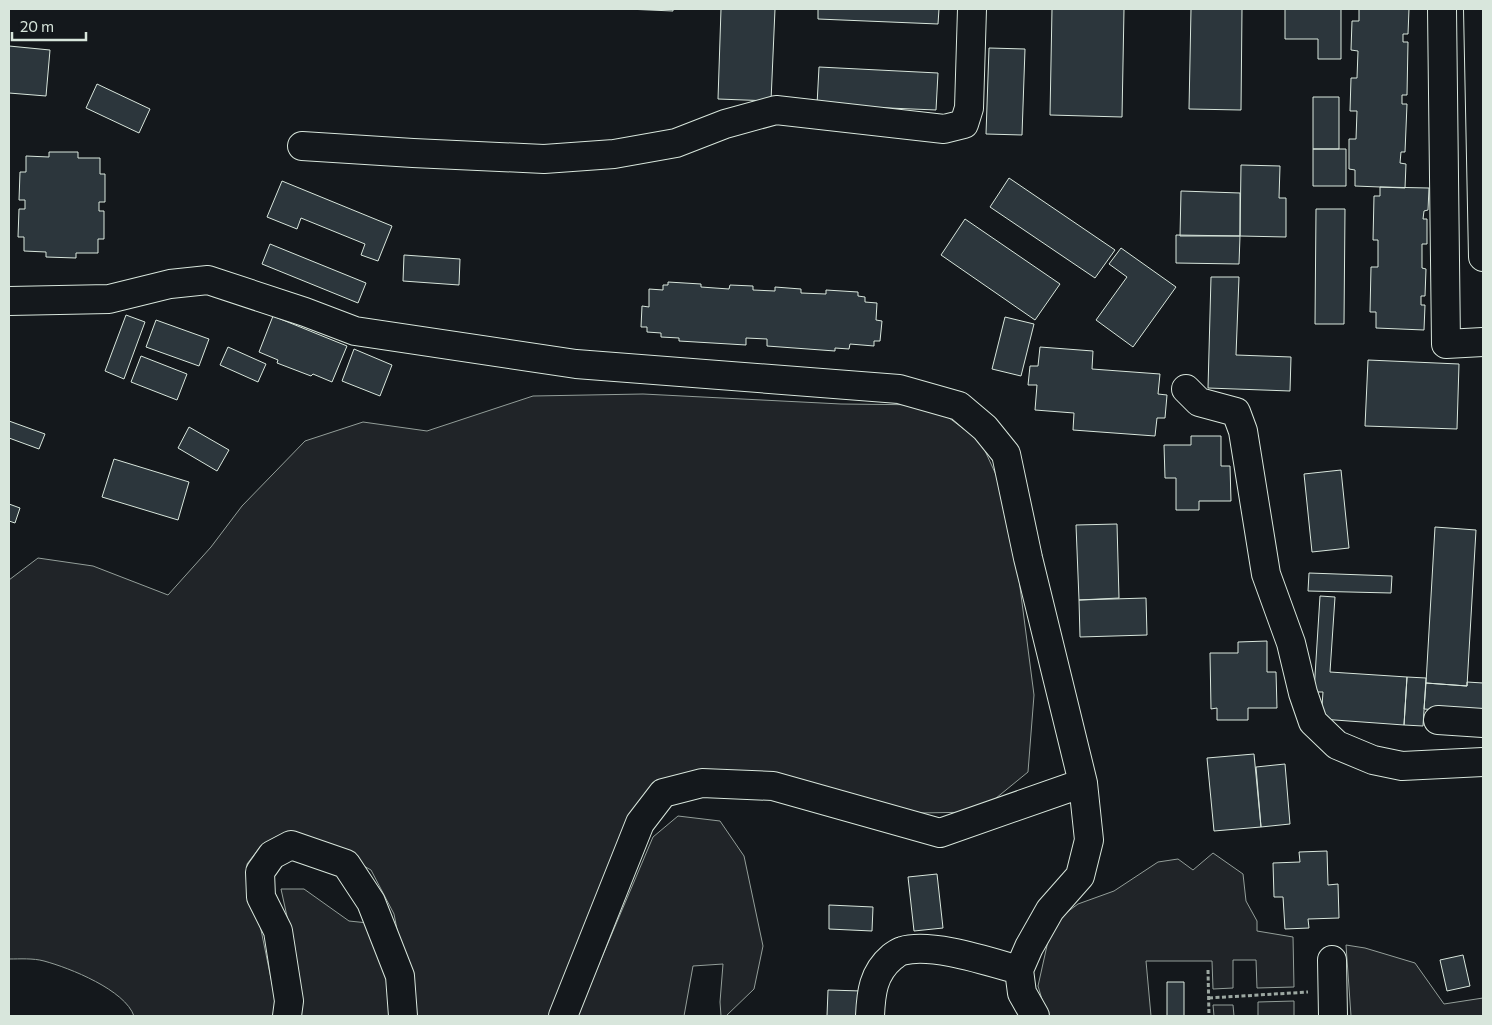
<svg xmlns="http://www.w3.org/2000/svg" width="1492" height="1025" viewBox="0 0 1492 1025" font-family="Commissioner,sans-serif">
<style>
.green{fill:#202428;stroke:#939e99}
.building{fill:#2c363c;stroke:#d8e6dc}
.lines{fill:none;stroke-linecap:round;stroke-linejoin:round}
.minor-casing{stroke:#d8e6dc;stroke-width:30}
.path{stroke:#9da8a2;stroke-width:3;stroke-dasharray:4 2.5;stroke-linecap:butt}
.minor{stroke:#14181c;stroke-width:28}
</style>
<rect width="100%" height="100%" fill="#14181c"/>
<!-- green -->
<path class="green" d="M643,394L841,404L932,405L981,442L997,477L1017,564L1034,695L1028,772L979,812L918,813L688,779L604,889L549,1016H409L405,970L394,914L371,870L337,851L277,839L260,847L247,864V885L260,925L275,998L274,1016H134C125,990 70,968 44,961C33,958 20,959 9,959V580L38,558L93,566L168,595L211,547L242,506L305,441L363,422L427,431L533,396Z
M678,816L720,821L744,856L763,946L754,989L726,1016H721L720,1002L723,964L693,966L684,1016H577L653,837Z
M1213,853L1243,874L1246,901L1257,921V931L1293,937L1294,987L1257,988L1256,960H1233V988L1213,989L1212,961H1146L1151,1016H1047L1038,986L1052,923L1078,904L1114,891L1158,862L1178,859L1193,870Z
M281,889H304L349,921L368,923L391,990L393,1016H299L288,921Z
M1346,945L1365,948L1415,963L1444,1004L1483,998V1016H1351Z
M1294,1001V1016H1258V1002Z
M1213,1005H1233L1234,1016H1214Z"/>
<!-- building -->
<path class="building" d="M626,9H673V11Z
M721,9H775L771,101L718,99Z
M818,9H939L938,24L818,19Z
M1052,9H1124L1122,117L1050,115Z
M1191,9H1242L1241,110L1189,109Z
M1285,9H1341V59H1318V39H1285Z
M1359,9H1409L1408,34H1403V42H1408L1407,95H1402V104H1407L1405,152H1401L1400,163L1406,164L1405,188L1355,186V170L1349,169V139H1356L1357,111H1350L1351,78H1357L1358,51L1351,50L1352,21H1359Z
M9,46L50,50L46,96L9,93Z
M989,48L1025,49L1022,135L986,134Z
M819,67L938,73L936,110L817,105Z
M97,84L150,109L139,133L86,108Z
M1313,97H1339V149H1313Z
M1313,149H1346V186H1313Z
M49,152H78V158H100V174H105V202H99V211H104V239H98V253H76V258L46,257V252L24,251V237H18L19,209H25V200H19L20,172H26V156L49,157Z
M1241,165L1280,166L1279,198H1286V237L1240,236Z
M1009,178L1115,250L1095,278L990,207Z
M282,181L392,226L378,261L361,255L365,244L301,218L297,229L267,217Z
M1380,187L1429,188L1428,210L1424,211L1423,219H1427V244H1422V268L1426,269L1425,296H1421V305H1425L1424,330L1376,328V312H1370L1371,267H1378V240H1373L1374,196H1380Z
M1181,191L1240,193V236H1180Z
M1316,209H1345L1344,324H1315Z
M965,219L1060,284L1035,320L941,255Z
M1176,235L1240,236L1239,264L1176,263Z
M270,244L366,283L358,303L262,264Z
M1121,248L1176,287L1133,347L1096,320L1127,277L1109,264Z
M404,255L460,259L459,285L403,281Z
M1211,277H1239L1236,355L1291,357L1290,391L1208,388Z
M668,282L701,284V287L729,289L730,285L753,286V290L775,291V287L801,289V293L826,294V290L858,292V296L865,297V302L877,303L876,320L882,321L880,341H874V346L850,344L849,349L835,348V351L767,346V339L746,338V345L679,341V338L661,337V333L647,332V327H641L642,306L649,307V289L663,290V285H668Z
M126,315L145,322L124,379L105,371Z
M273,316L347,346L332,382L313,374L311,376L277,363L278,360L259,352Z
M1005,317L1034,324L1021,376L992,369Z
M156,320L209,339L199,366L146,347Z
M228,347L266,364L258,382L220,365Z
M1040,347L1093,351L1092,369L1160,374L1158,394L1167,395L1165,418H1157L1155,436L1073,430L1074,413L1035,410L1037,385H1028L1030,366H1038Z
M354,349L392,365L380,396L342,381Z
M141,356L187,374L177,400L131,382Z
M1368,360L1459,364L1457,429L1365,426Z
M9,421L45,434L39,449L9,438Z
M189,427L229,450L217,471L178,448Z
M1191,436H1221V466H1230L1231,501H1199V510H1176V478H1165L1164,445H1191Z
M114,459L189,482L178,520L102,497Z
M1341,470L1349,548L1312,552L1304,474Z
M9,504L20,508L15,523L9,521Z
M1117,524L1119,598L1079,600L1076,525Z
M1435,527L1476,530L1467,686L1426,683Z
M1309,573L1392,576L1391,593L1308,591Z
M1320,596L1335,597L1330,672L1407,677L1404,725L1321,719L1323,692H1314Z
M1146,598L1147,635L1080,637L1079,600Z
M1267,641V672H1276L1277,708H1248V720H1217V708L1211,709L1210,653H1238V642Z
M1407,677L1426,678L1423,726L1404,725Z
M1467,682L1483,683V713L1424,709L1426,683L1467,686Z
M1254,754L1261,827L1214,831L1207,758Z
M1285,764L1290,824L1261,827L1256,767Z
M1327,851L1328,885L1338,884L1339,918L1308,919L1309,928L1285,929L1283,897H1274L1273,863L1300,862L1299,852Z
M937,874L943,928L914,931L908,877Z
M829,905L873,907L872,931L829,929Z
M1463,955L1470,986L1447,991L1440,960Z
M1167,982H1184V1016H1167Z
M828,990L862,991L861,1016H827Z"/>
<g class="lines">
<!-- minor casing -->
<g class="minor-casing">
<path id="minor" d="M1442,9L1446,344L1483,342
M1478,9L1483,257
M302,146L413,153L544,159L614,154L676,143L725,124L776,110L944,129L964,124L969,108L972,9
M9,301L109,299L170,284L208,280L305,312L355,331L576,364L899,389L959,406L985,428L1006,454L1028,558L1083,783L1089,840L1080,876L1050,910L1029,947L1019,970L1022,993L1035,1016
M1186,389L1199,402L1236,412L1243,431L1266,574L1291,643L1303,693L1313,722L1337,745L1373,760L1402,766L1483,762
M1438,720L1483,723
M1332,960L1333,1016
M287,1016L289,1001L278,931L261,897L260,872L272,855L291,845L346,864L371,902L400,976L403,1016
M563,1016L640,823L663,793L702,783L773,786L940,833L1083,783
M870,1016C871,993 873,973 892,957C895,955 898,952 902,951C931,942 990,962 1019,970"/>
</g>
<!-- path -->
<path class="path" d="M1208,970L1209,1016
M1209,998L1308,992"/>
<!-- minor -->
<use href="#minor" class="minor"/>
</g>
<!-- border -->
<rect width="1492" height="1025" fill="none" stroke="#d8e6dc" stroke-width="20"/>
<!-- scale -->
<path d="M12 32v8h74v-8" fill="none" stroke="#d8e6dc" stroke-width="2.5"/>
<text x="20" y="32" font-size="15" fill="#d8e6dc" stroke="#14181c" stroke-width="4" paint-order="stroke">20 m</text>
</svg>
